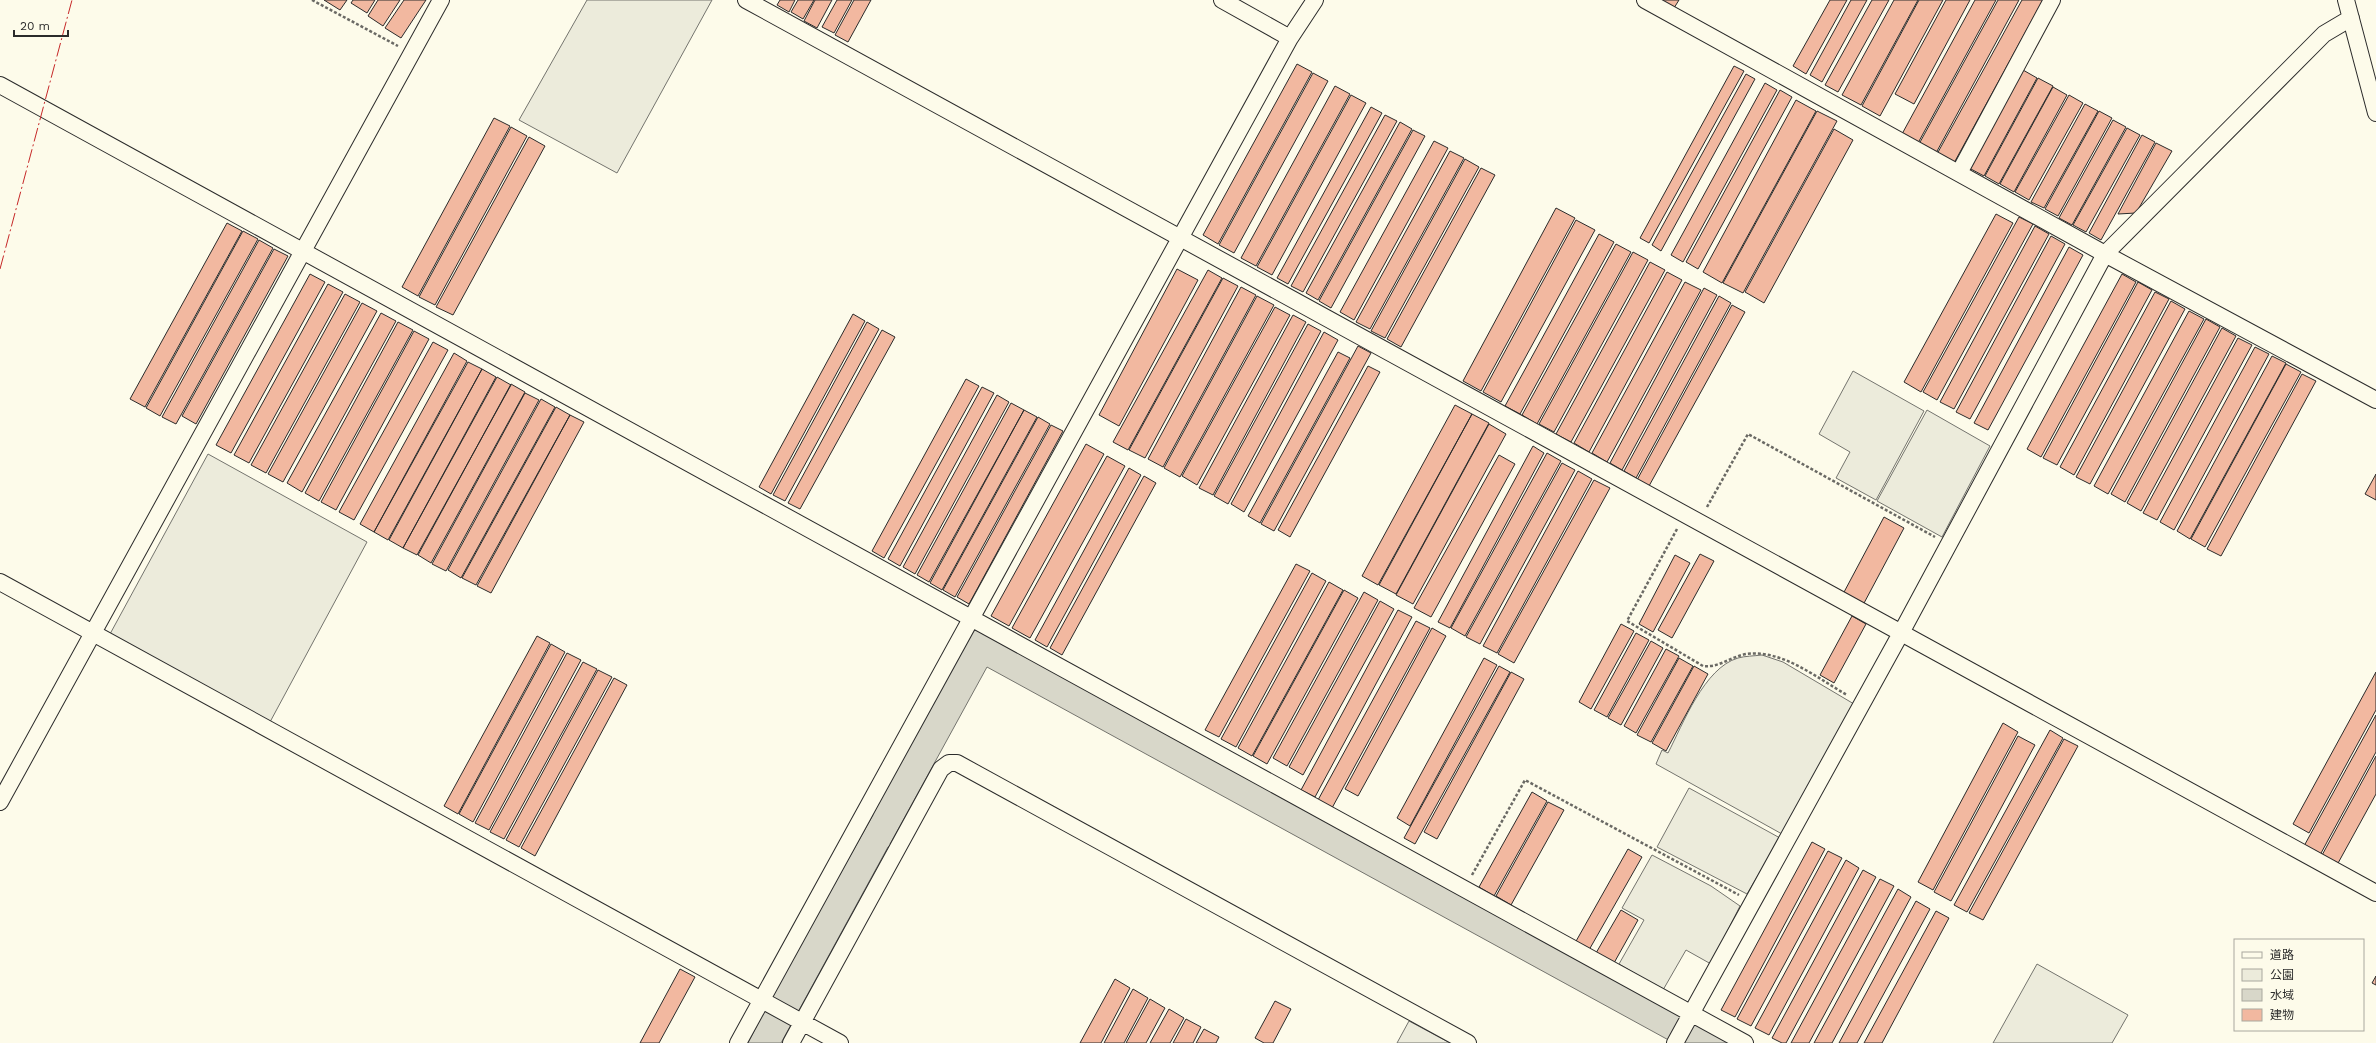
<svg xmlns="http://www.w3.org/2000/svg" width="2376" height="1043" viewBox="0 0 2376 1043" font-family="'Work Sans','Noto Sans JP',sans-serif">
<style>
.green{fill:#ecebdb;stroke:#74746e}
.water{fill:#d8d7c9;stroke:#74746e}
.building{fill:#f2b8a0;stroke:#2b2b2b}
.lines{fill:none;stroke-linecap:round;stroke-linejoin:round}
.minor-casing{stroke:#2b2b2b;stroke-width:18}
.path{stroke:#6a6964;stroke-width:2.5;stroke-dasharray:3 2;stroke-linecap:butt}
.minor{stroke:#fdfbea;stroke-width:16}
.power{stroke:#c62828;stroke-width:1;stroke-dasharray:14 3 2 3;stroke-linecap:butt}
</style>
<rect width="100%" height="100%" fill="#fdfbea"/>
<!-- green -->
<path class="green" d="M587,0H712L617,173L519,120Z
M1853,371L1924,411L1876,500L1836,478L1850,452L1819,434Z
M1927,410L1990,446L1942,537L1877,501Z
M208,454L367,542L270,722L110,634Z
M1762,655L1783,662L1854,704L1782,834L1656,764L1662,750L1668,753C1683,724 1704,668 1738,658C1745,656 1754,656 1762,655Z
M1689,788L1780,838L1747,894L1657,847Z
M1652,855L1711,886L1740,906L1711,964L1686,950L1663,990L1619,964L1644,920L1622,908Z
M2037,964L2128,1015L2112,1043H1993Z
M1409,1021L1450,1043H1397Z"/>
<!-- water -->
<path class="water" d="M977,629L1731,1043H1674L987,667L890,844L892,845L888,847L781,1043H748L756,1027V1024L873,815L871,812L972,632Z"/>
<!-- building -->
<path class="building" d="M324,0H347L340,10Z
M353,0H375L367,13L351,3Z
M378,0H400L383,26L368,16Z
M404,0H426L401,38L385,28Z
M780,0H795L789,12L777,5Z
M798,0H814L803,19L791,12Z
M815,0H832L817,28L804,21Z
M837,0H852L834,33L822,27Z
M854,0H871L848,42L835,35Z
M1661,0H1679L1674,8Z
M1830,0H1847L1806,74L1793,66Z
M1851,0H1867L1822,82L1810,75Z
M1872,0H1889L1838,92L1825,85Z
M1894,0H1918L1861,105L1842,95Z
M1919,0H1943L1880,116L1862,106Z
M1946,0H1970L1914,104L1895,94Z
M1975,0H1996L1918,143L1902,134Z
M1998,0H2019L1936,153L1919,144Z
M2022,0H2043L1954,163L1937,154Z
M1297,64L1312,72L1218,244L1203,235Z
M1734,66L1744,71L1649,243L1640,238Z
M2023,70L2037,78L1984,176L1969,168Z
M1313,73L1328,81L1234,253L1219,245Z
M1746,74L1755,79L1661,251L1652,245Z
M2038,78L2053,86L1999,184L1985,176Z
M1765,83L1777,90L1683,262L1671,255Z
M1335,86L1350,94L1256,266L1241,258Z
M2053,87L2067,95L2014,192L2000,184Z
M1780,90L1792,97L1698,269L1686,262Z
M1351,95L1366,103L1272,275L1257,267Z
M2069,95L2083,103L2029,200L2015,192Z
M1796,100L1816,111L1722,283L1703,272Z
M2085,104L2098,111L2044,208L2031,202Z
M1371,107L1382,113L1288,284L1277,278Z
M1817,111L1837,121L1743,293L1723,283Z
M2099,111L2112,118L2058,216L2045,209Z
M1385,115L1397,121L1303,292L1291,286Z
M494,118L510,126L418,296L402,287Z
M2113,120L2126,127L2072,225L2059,218Z
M1400,122L1412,129L1318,300L1306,293Z
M511,127L527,136L435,305L419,297Z
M2127,128L2140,135L2086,232L2073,225Z
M1834,129L1853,140L1764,303L1745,292Z
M1413,130L1425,136L1331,308L1319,301Z
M2142,135L2155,142L2101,240L2089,233Z
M529,137L545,146L453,315L436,307Z
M1434,141L1448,148L1354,320L1340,312Z
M2156,143L2172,151L2136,213L2118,214Z
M1450,151L1464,158L1370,329L1356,322Z
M1465,159L1479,167L1385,338L1371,331Z
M1481,168L1495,175L1401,347L1387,339Z
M1556,208L1575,218L1481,391L1463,381Z
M1996,214L2013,223L1921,392L1904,382Z
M2019,217L2033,224L1937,400L1923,392Z
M1576,220L1595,230L1501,402L1483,392Z
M227,223L242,231L145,407L130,399Z
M2035,226L2049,234L1954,409L1940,402Z
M243,231L258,239L160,416L146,408Z
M1599,234L1614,242L1520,414L1505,406Z
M2051,236L2065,244L1970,419L1956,412Z
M259,240L273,248L176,424L162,417Z
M1616,244L1631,252L1537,424L1522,415Z
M2069,247L2083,255L1988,430L1974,423Z
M274,249L288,256L196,424L182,416Z
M1633,252L1648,260L1554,432L1539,424Z
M1650,262L1665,270L1571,442L1556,434Z
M1177,269L1198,280L1119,426L1099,415Z
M1208,270L1222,278L1128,450L1113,442Z
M1667,272L1682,280L1589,452L1574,443Z
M310,274L325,282L231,453L216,445Z
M2122,274L2136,282L2041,457L2027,449Z
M1223,278L1238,286L1145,458L1129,450Z
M1685,282L1701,290L1607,462L1592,453Z
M2138,282L2152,290L2057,465L2043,458Z
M328,284L343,292L249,463L234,455Z
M1241,287L1256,295L1163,467L1148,459Z
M1704,288L1717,295L1622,470L1610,463Z
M2155,292L2169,299L2074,475L2060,467Z
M345,294L360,302L266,473L251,465Z
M1257,296L1274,305L1180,477L1164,468Z
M1719,296L1731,303L1636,478L1624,471Z
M2171,301L2185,309L2090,484L2076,477Z
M362,303L377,311L283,482L268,474Z
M1732,305L1745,312L1649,486L1637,480Z
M1275,307L1290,315L1197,485L1182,476Z
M2189,311L2204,319L2108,494L2094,486Z
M381,313L396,321L302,492L287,483Z
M853,314L865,321L771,494L759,487Z
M1293,315L1306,322L1213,495L1199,488Z
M2206,319L2220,327L2125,502L2111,494Z
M398,322L413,330L319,501L305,493Z
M867,322L879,329L785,501L773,495Z
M1308,324L1321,331L1228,504L1214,496Z
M2222,328L2236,336L2141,511L2127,503Z
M882,330L895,337L800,509L788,503Z
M414,331L429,339L336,510L321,502Z
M1324,332L1338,340L1244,512L1231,504Z
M2238,338L2252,345L2157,520L2143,513Z
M433,342L448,350L354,520L339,512Z
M1358,346L1371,353L1274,531L1261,524Z
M2255,347L2269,354L2174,530L2160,522Z
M1338,352L1350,358L1260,523L1248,516Z
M454,353L467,361L374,532L360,524Z
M2272,356L2286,363L2190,539L2177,531Z
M468,362L482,369L388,540L374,532Z
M2286,364L2301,372L2205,547L2191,539Z
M1368,366L1380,372L1290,537L1278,530Z
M482,369L496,377L403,548L389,540Z
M2302,374L2316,381L2221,556L2207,549Z
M497,377L511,385L417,555L403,548Z
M966,379L979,386L884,558L872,551Z
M511,384L525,392L431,563L418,555Z
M982,387L994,393L900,566L888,559Z
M525,393L539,400L446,571L432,564Z
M997,395L1009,402L915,574L903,567Z
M541,399L555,407L461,578L448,570Z
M1011,403L1024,410L929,582L917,575Z
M1455,405L1472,414L1378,585L1362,576Z
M556,407L570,415L476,585L462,578Z
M1024,410L1037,417L942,590L930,583Z
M1472,414L1489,423L1396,594L1379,585Z
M570,415L584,422L491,593L477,586Z
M1038,417L1050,424L955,597L943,590Z
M1489,424L1506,434L1413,604L1396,595Z
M1051,425L1063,431L969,604L957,597Z
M1086,444L1104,454L1009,626L991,616Z
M1533,446L1544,453L1450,628L1438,622Z
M1547,453L1561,461L1465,636L1451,628Z
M1499,455L1515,464L1431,617L1414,608Z
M1107,456L1125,466L1030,638L1012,628Z
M1562,463L1575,470L1480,644L1466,637Z
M1129,468L1141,475L1047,647L1035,640Z
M1578,471L1592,479L1497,653L1483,646Z
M2376,474V500L2365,494Z
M1144,476L1156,483L1062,655L1050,648Z
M1594,480L1610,488L1514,663L1498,654Z
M1884,517L1904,528L1863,605L1843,594Z
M1700,554L1714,561L1672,638L1658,630Z
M1675,555L1690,563L1653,632L1639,624Z
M1296,564L1310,571L1219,737L1205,730Z
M1312,573L1326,581L1236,747L1221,739Z
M1329,582L1343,590L1252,756L1238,748Z
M1344,590L1358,598L1267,764L1253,756Z
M1364,592L1378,600L1287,766L1273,758Z
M1380,601L1394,609L1303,775L1289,767Z
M1398,610L1412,617L1315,797L1301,790Z
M1852,616L1866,624L1834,683L1820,675Z
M1416,621L1430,628L1332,808L1318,800Z
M1621,624L1634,631L1591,709L1579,702Z
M1432,628L1446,636L1358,796L1345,789Z
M1636,633L1649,640L1607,717L1594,710Z
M537,636L550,643L458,814L444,806Z
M1651,641L1663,648L1621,725L1608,718Z
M551,644L565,652L473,822L459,814Z
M1666,649L1679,656L1636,733L1624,726Z
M567,653L581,660L489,830L475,823Z
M1484,658L1497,665L1410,826L1397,818Z
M1679,658L1693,666L1651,742L1637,735Z
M583,662L597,669L504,839L490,832Z
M1499,666L1510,672L1415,844L1404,838Z
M1694,666L1708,674L1666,751L1652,743Z
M598,670L612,677L519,847L506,840Z
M1511,672L1524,679L1437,839L1424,832Z
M2376,672V710L2309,833L2293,824Z
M614,678L627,685L535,856L521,848Z
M2376,715V752L2320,855L2304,846Z
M2003,723L2018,732L1933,890L1918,882Z
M2050,730L2063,738L1967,912L1954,905Z
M2018,736L2035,745L1951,901L1934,892Z
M2064,739L2078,746L1983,920L1969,913Z
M2376,756V794L2337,865L2321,857Z
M1532,792L1547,801L1494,896L1479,887Z
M1548,802L1564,810L1511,905L1496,896Z
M1812,842L1825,849L1735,1017L1721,1010Z
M1628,849L1642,857L1589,950L1575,943Z
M1828,851L1842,858L1751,1026L1737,1019Z
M1846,860L1859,868L1769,1035L1755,1028Z
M1863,870L1876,877L1786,1043H1782L1772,1038Z
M1880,879L1894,886L1809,1043H1791Z
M1898,889L1911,897L1832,1043H1814Z
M1916,901L1930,909L1857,1043H1839Z
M1621,910L1638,920L1614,963L1596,953Z
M1936,911L1949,918L1882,1043H1864Z
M680,969L695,977L659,1043H640Z
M2376,976V985L2372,983Z
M1115,979L1130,988L1101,1043H1080Z
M1133,989L1148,998L1124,1043H1104Z
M1150,999L1165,1008L1146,1043H1126Z
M1275,1001L1291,1009L1273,1043H1264L1255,1038Z
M1169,1009L1184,1018L1170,1043H1150Z
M1186,1019L1201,1027L1193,1043H1173Z
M1204,1029L1219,1037L1216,1043H1196Z"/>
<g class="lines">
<!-- minor casing -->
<g class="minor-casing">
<path id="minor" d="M746,0L2376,893
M1222,0L1290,38
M1645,0L2105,254L2376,400
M2346,0L2376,113
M0,85L1745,1043
M1959,173L2052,0
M0,582L840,1043
M0,802L441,0
M738,1043L1290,38L1315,0
M791,1043L941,769L949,763H957L1468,1043
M1675,1043L1901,633L2105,254L2324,34L2351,18"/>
</g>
<!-- path -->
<path class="path" d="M312,0L398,46
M1707,507L1748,434L1935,537
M1677,529L1627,621L1703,666C1719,668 1730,657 1746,654C1782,649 1817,678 1847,695
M1472,875L1525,780L1739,895"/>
<!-- minor -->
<use href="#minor" class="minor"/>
<!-- power -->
<path class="power" d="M0,269L72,0"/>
</g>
<!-- legend -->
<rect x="2234" y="939" width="130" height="92" fill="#fdfbea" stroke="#a9a89e"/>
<rect x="2242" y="952" width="20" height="6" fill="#fdfbea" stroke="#a9a89e"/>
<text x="2270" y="959" font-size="12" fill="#2b2b2b">道路</text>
<rect x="2242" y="969" width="20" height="12" fill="#ecebdb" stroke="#a9a89e"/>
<text x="2270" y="979" font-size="12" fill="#2b2b2b">公園</text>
<rect x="2242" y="989" width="20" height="12" fill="#d8d7c9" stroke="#a9a89e"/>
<text x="2270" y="999" font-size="12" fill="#2b2b2b">水域</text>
<rect x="2242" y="1009" width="20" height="12" fill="#f2b8a0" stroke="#a9a89e"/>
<text x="2270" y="1019" font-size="12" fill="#2b2b2b">建物</text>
<!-- scale -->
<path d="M14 30v6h54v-6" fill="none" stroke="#2b2b2b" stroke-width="2"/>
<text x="20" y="30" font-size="12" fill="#2b2b2b" stroke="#fdfbea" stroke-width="3" paint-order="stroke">20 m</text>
</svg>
